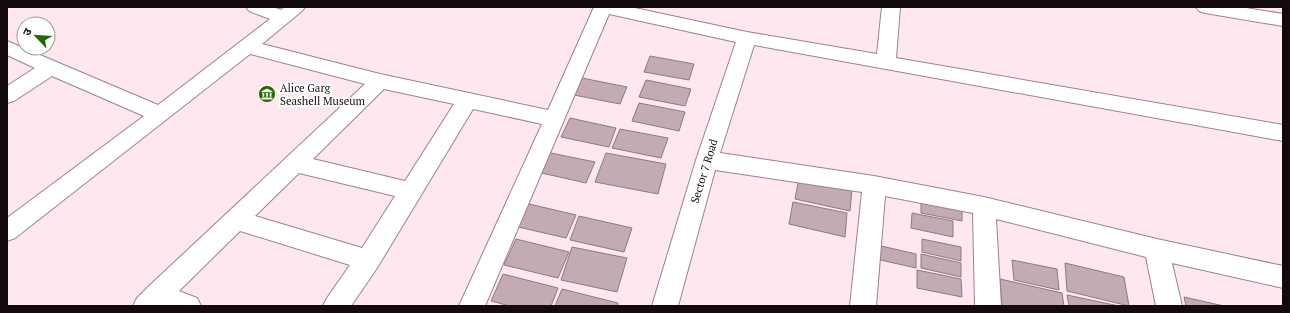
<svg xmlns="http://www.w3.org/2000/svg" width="1290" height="313" viewBox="0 0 1290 313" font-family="'PT Serif','Noto Sans Devanagari',serif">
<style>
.building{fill:#c4abb1;stroke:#8f787e}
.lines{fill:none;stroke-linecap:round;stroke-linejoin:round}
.minor-casing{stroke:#9b8389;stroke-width:2}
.minor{fill:#fff;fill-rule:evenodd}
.labels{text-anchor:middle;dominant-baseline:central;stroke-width:4;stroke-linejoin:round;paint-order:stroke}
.poi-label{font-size:11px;fill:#130a0c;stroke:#fff;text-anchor:start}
.street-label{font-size:11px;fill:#130a0c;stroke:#fff}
</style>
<rect width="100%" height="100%" fill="#fee8ed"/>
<!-- building -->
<path class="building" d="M650,56L694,64L689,80L644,72Z
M582,78L627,87L620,104L574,95Z
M646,80L691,89L685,106L639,97Z
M639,103L685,112L679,131L632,121Z
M570,118L616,128L609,147L561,137Z
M620,129L668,138L661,158L612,148Z
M546,152L595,162L586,183L537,172Z
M606,153L666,164L658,194L595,182Z
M799,178L852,189L850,211L795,199Z
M921,197L962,205V221L921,213Z
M793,202L847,213L845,237L789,224Z
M525,203L576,215L566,238L514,226Z
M912,213L953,221V237L911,228Z
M579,216L632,228L624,252L570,240Z
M516,239L569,252L558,278L504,265Z
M922,239L961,247V261L922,252Z
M877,245L916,254V268L876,259Z
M572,247L627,258L617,292L561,280Z
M921,254L961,263V277L921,268Z
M1012,260L1057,269L1059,290L1014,280Z
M1065,263L1124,277L1129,306L1067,291Z
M917,270L961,279L962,297L917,288Z
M503,274L558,288L551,306H510L491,301Z
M1000,279L1062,293L1064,306H1002Z
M562,289L618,303V306H555Z
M1067,295L1119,306H1069Z
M1184,297L1224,306H1186Z"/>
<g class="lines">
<!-- minor casing -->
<g class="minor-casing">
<path id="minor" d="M246,7H273L281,10L285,7H305L302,11L262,44L380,74L548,110L594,7H630L747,32L877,54L882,7H900L896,58L1283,125V141L754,45L720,153L874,176L984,197L1157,239L1283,266V288L1172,263L1182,306H1156L1146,257L996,219L1001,306H975L973,213L885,196L876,306H850L862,192L715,170L678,306H652L696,160L736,42L609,14L485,306H459L542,124L473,109L377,268L351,306H323L327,298L350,265L240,231L179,291L197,298L201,306H133L137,298L148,287L365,84L250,54L15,238L7,241V218L144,116L52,76L14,101L7,103V86L35,68L7,55V41L158,105L270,19L249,11ZM384,89L454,104L405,181L313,159ZM299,173L395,196L362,248L255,216Z
M1196,7H1240L1283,14V26L1205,13L1199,11Z"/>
</g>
<!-- minor -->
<use href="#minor" class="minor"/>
</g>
<!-- icons -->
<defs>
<g id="museum-disc" transform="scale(0.9)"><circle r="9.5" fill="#236800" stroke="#fff"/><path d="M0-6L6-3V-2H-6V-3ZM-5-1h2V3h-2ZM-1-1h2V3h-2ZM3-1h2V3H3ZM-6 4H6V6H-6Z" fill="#fff"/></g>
</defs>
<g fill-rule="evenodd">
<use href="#museum-disc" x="267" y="94"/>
</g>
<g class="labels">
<!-- poi labels -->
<g class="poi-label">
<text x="280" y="88">Alice Garg<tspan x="280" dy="13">Seashell Museum</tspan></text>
</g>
<!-- street labels -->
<g class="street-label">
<text transform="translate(704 171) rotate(-73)">Sector 7 Road</text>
</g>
</g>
<!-- border -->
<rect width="1290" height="313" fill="none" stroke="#130a0c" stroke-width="16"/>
<!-- north arrow -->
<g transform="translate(36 36) rotate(295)"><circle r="19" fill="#ffffff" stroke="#a19d9e"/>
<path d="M0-3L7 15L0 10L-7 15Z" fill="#236800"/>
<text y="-6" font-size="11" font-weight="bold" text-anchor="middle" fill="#130a0c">उ</text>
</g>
</svg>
